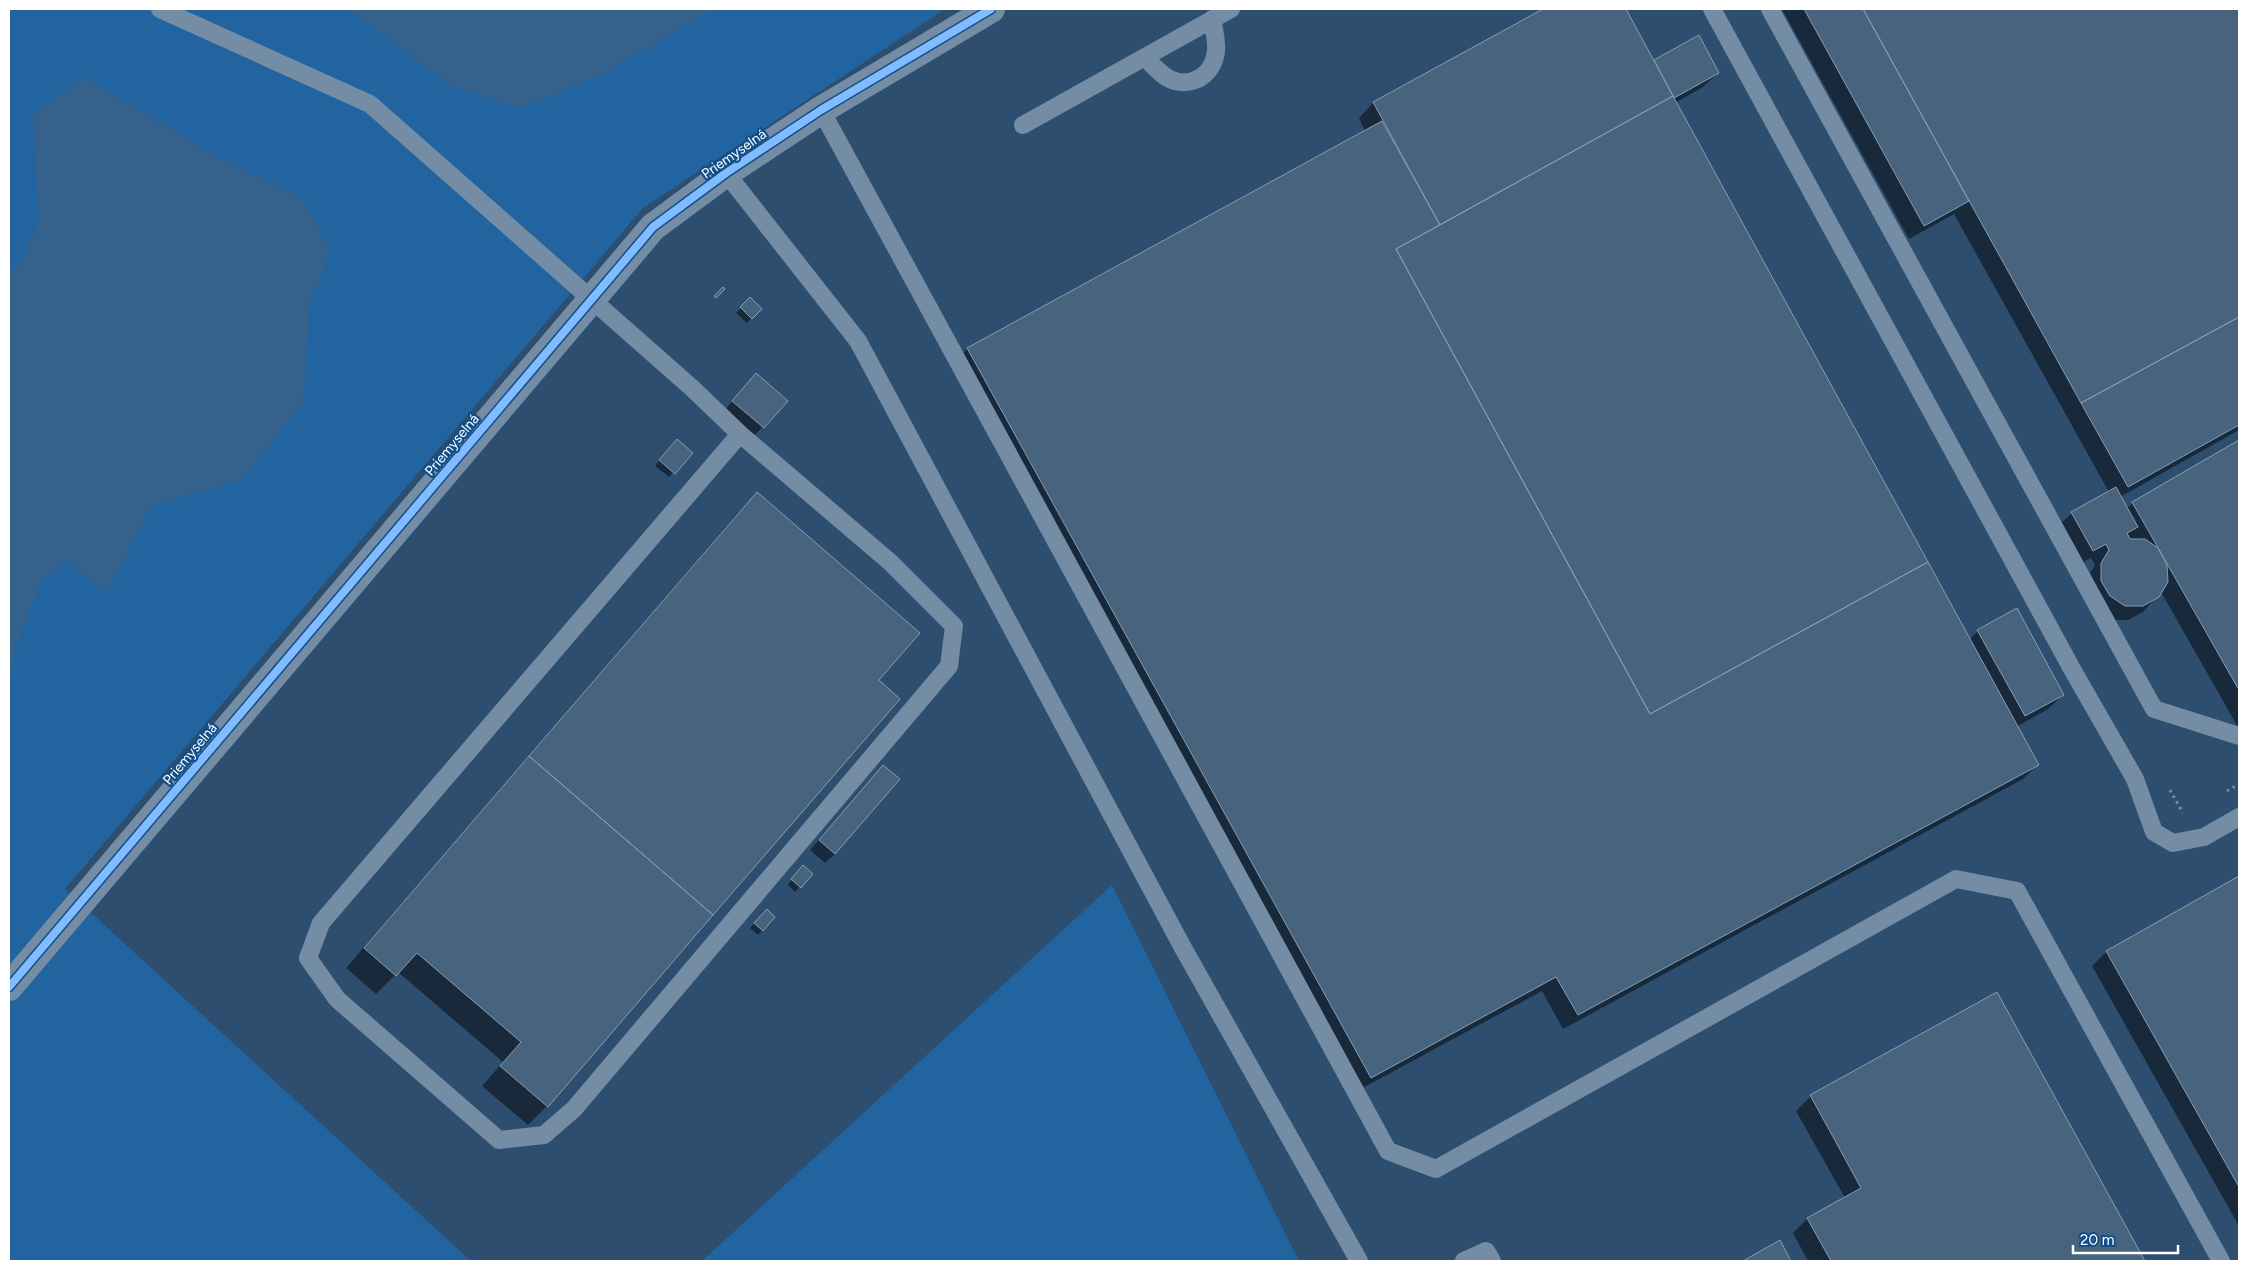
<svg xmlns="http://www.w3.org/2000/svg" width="2248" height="1270" viewBox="0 0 2248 1270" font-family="Figtree,sans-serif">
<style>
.green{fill:#2264a0}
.water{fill:#35628c}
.shadow{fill:#0007}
.building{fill:#48637d;stroke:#889db2}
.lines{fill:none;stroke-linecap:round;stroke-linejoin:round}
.path{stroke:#748ca4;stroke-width:3;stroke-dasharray:2.5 4;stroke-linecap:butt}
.lane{stroke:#748ca4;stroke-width:18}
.street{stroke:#748ca4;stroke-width:28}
.cycleway-casing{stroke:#124f8a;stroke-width:11}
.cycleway{stroke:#80bcff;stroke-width:8}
.labels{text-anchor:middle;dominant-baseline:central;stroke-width:4.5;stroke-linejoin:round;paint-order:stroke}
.street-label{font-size:14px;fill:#fff;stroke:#124f8a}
</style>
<rect width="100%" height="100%" fill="#2d4e6f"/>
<!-- green -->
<path class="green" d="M9,9H945L643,208L65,889L471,1261H9Z
M1112,885L1299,1261H702Z"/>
<!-- water -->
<path class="water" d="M347,9H713L604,74L519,108L450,85Z
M82,77L137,108L219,158L302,198L330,251L310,304L303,404L241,480L151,506L107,594L68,561L42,580L15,648L9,690V269L19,268L39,218L32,116Z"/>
<!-- shadow -->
<path class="shadow" d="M1545,9H1623L1653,61L1698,37L1718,73L1703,87L1675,103L1969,640L1978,631L2063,695L2048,709L2016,727L2037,765L2023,779L1563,1029L1542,991L1357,1091L953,363L967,349L1365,131L1359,118L1373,103Z
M1782,9H2239V430L2120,497L2126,509L2133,503L2239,441V729L2161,592L2143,612L2128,620H2110L2087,578L2095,565L2091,558L2078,565L2057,527L2072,513L2109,492L1954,214L1909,239Z
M750,299L760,309L747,323L736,313Z
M747,384L786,401L753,437L724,411Z
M673,445L691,453L669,477L655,466Z
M757,494L877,680L898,699L547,1106L528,1125L482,1086L503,1062L398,972L376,994L346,968L738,513Z
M883,766L835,854L825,863L810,850Z
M799,871L811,874L795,892L788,885Z
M2239,877V1226L2092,966L2106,952Z
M762,915L774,917L758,935L750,928Z
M1996,994L2144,1261H1808L1793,1233L1807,1219L1845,1198L1796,1111L1811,1096Z"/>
<!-- building -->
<path class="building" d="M1543,9H1626L1673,96L1440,225L1373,102Z
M1804,9H1863L1969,201L1924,226Z
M1863,9H2239V317L2081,403Z
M1699,35L1719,73L1674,98L1654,60Z
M1673,96L1928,562L1650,714L1396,249Z
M1382,121L1440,225L1396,249L1650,714L1928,562L2039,765L1578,1015L1556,977L1371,1078L967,348Z
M723,287L725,289L716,298L714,296Z
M750,297L762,309L752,319L740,307Z
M2239,317V425L2128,487L2081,403Z
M756,373L788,401L764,428L732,401Z
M677,439L693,453L675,474L659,460Z
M2239,440V690L2132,502Z
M2116,487L2138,527L2127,533L2130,539H2145L2158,548L2167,565L2168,582L2159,597L2143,606H2125L2110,596L2101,581V563L2109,550L2106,544L2093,551L2071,512Z
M757,492L920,633L879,680L900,699L713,915L529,756Z
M2017,608L2064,695L2025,716L1977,630Z
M529,756L713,915L548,1107L500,1066L521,1042L417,953L396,976L364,948Z
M883,765L900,779L835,854L819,840Z
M803,865L813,874L801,888L791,879Z
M2239,876V1187L2106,951Z
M767,909L775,917L763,931L754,923Z
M1997,992L2145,1261H1831L1807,1218L1861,1188L1810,1095Z
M1780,1240L1791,1261H1743Z"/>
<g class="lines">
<!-- path -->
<path class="path" d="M2170,790L2183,813
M2227,791L2239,784"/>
<!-- lane -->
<path class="lane" d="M160,9L370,104L692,388L740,434L321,923L308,958L337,999L499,1140L544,1135L574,1109L949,666L954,626L890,562L740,434
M1712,9L2072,669L2135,779L2154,832L2173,843L2204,837L2239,817
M1770,9L2154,709L2239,736
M1145,57C1150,63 1156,69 1162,74C1184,92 1213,79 1216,51C1217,40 1214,30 1212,19
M821,110L1388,1151L1436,1169L1956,879L2017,891L2221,1261
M1023,125L1231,9
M726,173L858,341L1182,946L1359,1261
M1464,1261L1486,1251L1492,1261"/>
<!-- street -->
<path class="street" d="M9,987L653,227L726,173L821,110L991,9"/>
<!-- cycleway casing -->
<g class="cycleway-casing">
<path id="cycleway" d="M9,987L653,227L726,173L821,110L991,9"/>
</g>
<!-- cycleway -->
<use href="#cycleway" class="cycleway"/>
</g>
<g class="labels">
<!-- street labels -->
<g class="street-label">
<text transform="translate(734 154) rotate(-35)">Priemyselná</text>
<text transform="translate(452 445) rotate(-50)">Priemyselná</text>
<text transform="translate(190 754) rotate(-50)">Priemyselná</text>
</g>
</g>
<!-- border -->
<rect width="2248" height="1270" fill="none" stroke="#ffffff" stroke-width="20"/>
<!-- scale -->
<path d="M2073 1245v8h105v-8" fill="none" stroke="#ffffff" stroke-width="2.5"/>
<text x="2080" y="1245" font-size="15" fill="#ffffff" stroke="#124f8a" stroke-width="4" paint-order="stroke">20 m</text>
</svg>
